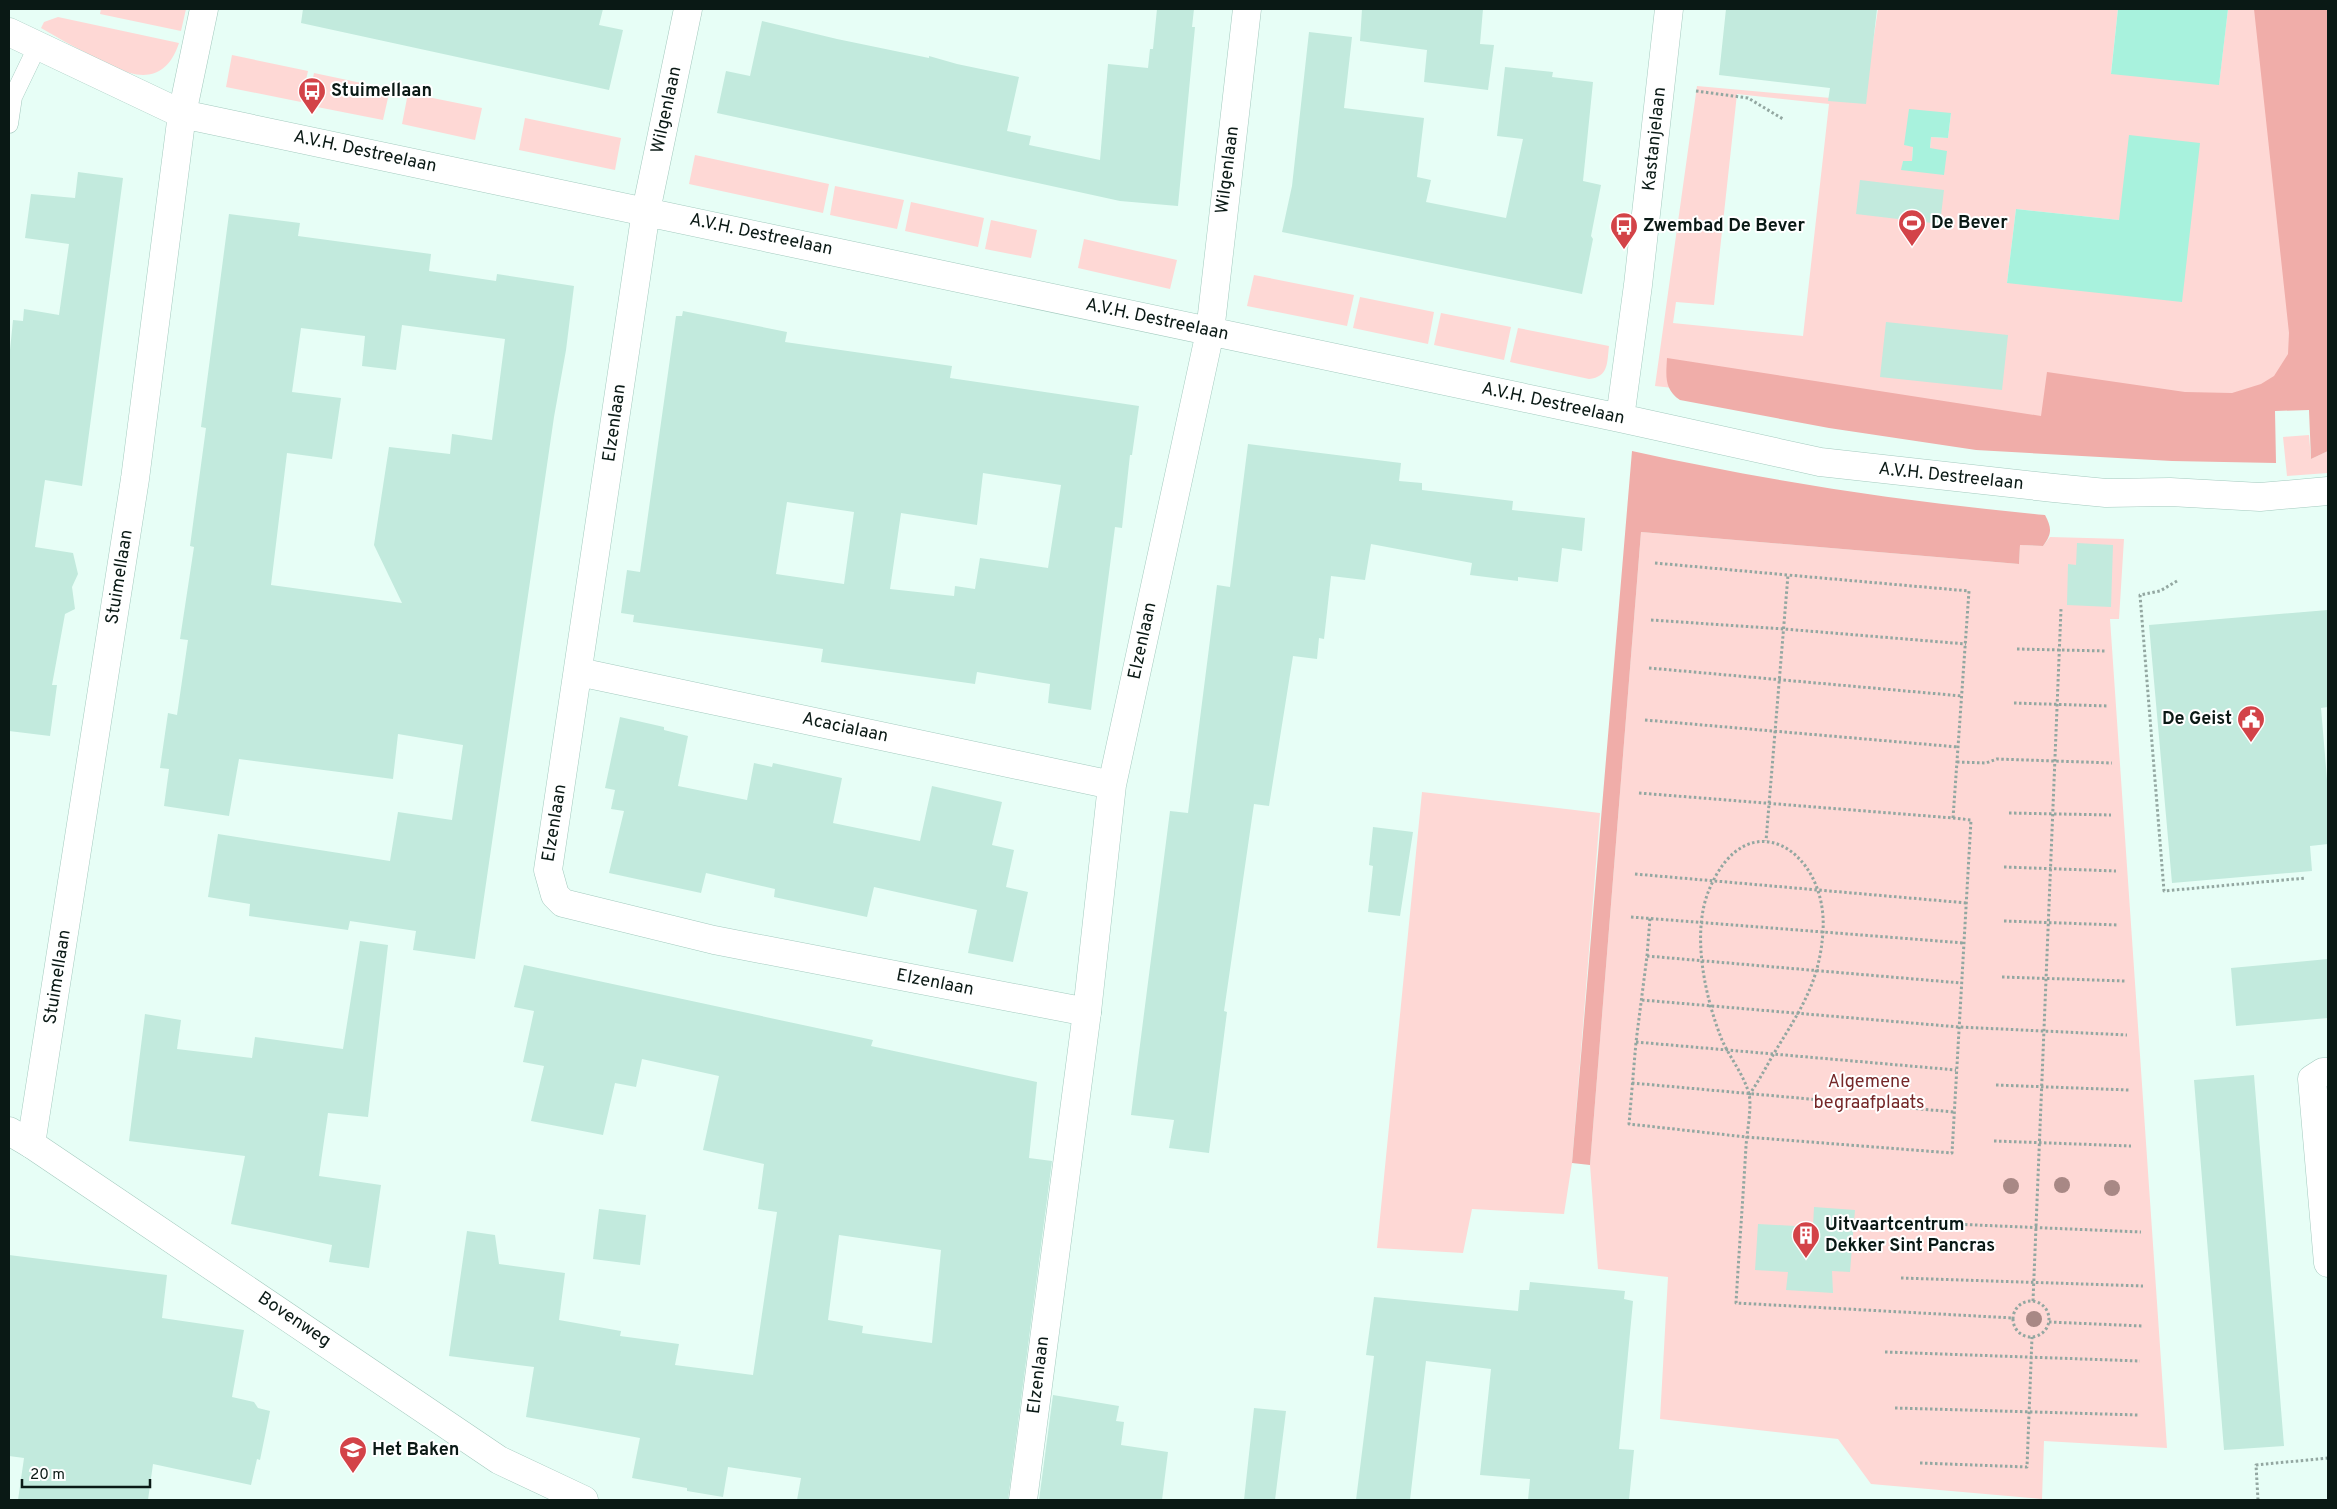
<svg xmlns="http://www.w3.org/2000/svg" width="2337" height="1509" viewBox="0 0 2337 1509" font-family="Overpass,sans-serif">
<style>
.green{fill:#fed8d5;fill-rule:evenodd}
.forest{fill:#f0ada9}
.water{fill:#a8f2dd}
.building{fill:#c2eadd;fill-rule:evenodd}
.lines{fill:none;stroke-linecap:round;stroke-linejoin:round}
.service-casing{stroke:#a4cabf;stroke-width:19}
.pedestrian-casing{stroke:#a4cabf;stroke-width:29}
.minor-casing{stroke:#a4cabf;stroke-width:29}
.tertiary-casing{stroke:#a4cabf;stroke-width:29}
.path{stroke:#93a7a1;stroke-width:3;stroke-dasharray:2.5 2.5;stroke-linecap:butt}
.service{stroke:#fff;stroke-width:18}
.pedestrian{stroke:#fff;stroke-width:28}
.minor{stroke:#fff;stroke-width:28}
.tertiary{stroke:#fff;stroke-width:28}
.tree{fill:#a88885}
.labels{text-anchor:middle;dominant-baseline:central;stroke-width:4;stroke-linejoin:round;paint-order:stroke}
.poi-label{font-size:18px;font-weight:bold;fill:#0a1915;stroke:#fff;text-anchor:start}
.street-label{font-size:18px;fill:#0a1915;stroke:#fff}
.park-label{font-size:18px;fill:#752728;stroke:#fff}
</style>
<rect width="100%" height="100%" fill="#e7fef6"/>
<!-- green -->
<path class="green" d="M101,9H186L181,31L100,14Z
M1878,9H2118L2111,73L2219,84L2228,9H2268L2307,376L2134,439L1655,386L1697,86L1864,101ZM1737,94L1829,104L1803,336L1673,323L1676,302L1714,305ZM1951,113L1948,138L1931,137L1930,148L1902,170L1903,161H1912L1913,146L1905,145ZM2016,209L2119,220L2007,283Z
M58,17L179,43C162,94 122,73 88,54C72,46 57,37 41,28L44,22Z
M232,55L308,71L301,102L226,87Z
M314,73L390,89L383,120L307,105Z
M408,93L482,108L475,140L402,124Z
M525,118L621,138L615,170L519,150Z
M695,155L829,184L823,213L689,184Z
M835,186L904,200L897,229L830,215Z
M911,202L984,218L978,247L905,231Z
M991,220L1037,230L1031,258L985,249Z
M1084,239L1177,260L1170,289L1078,268Z
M1254,275L1354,295L1347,326L1247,306Z
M1360,297L1434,312L1428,344L1353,328Z
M1441,313L1511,327L1504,360L1434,345Z
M1518,328L1609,346C1607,362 1609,377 1589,379L1510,362Z
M2309,435L2311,459L2328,451V473L2287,476L2283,437Z
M1641,532L2019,564L2020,545L2043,546L2050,537L2124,539L2119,619H2110L2167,1448L2044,1441L2042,1499L1871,1484L1838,1439L1660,1419L1668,1277L1598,1269L1590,1165Z
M1422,792L1600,813L1572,1163L1564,1214L1472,1209L1463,1253L1377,1248Z"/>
<!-- forest -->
<path class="forest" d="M2254,9H2328V451L2311,459L2309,410L2275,411L2276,463L2172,461L1976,450L1829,428L1680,400C1664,389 1666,376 1667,358L2041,416L2047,372L2185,392L2232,393L2261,384L2274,376L2288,354L2289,333Z
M1632,451C1768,481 1906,502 2045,515C2052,528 2052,534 2043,546L2020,545L2019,564L1641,532L1590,1165L1572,1163Z"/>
<!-- water -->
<path class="water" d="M2118,9H2228L2219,85L2111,74Z
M1909,109L1951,113L1948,138L1931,137L1930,148L1947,151L1944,175L1901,170L1903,161H1912L1913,147L1904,145Z
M2129,135L2200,143L2182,302L2007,283L2016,209L2119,220Z"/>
<!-- building -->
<path class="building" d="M303,9H603L599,25L623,30L609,90L301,23Z
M1157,9H1194L1192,27H1195L1178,206L1120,201L717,113L726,71L750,76L762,21L837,39L929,58V56L957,64L1019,77L1007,131L1031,136L1029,145L1100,160L1108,64L1148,68L1150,49H1153Z
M1362,9H1483L1480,44L1494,45L1488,90L1424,82L1427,50L1360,41Z
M1726,9H1877L1866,104L1828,101L1830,88L1719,75Z
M1309,32L1352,37L1344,108L1424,118L1417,177L1431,180L1426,202L1506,218L1523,139L1497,136L1505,67L1553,72L1552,77L1593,82L1583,181L1601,185L1591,236L1593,239L1582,294L1282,232L1292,186Z
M78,172L123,178L82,486L45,480L35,547L73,553L78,574L72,587L75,609L65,614L52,685H57L50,736L9,731V360L13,320L23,321L24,309L59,315L69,244L25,238L31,194L75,198Z
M1860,180L1944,190L1940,224L1856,214Z
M229,214L300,223L298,236L431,254L429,271L496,281L497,274L574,286L566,350L554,417L475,959L413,950L416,931L350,921L348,930L249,916L250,904L208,897L218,834L390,861L398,812L452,820L463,745L398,734L393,779L239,759L229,816L164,806L169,769L160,768L168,713L177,715L188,640L180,639L194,547L190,546L206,428L201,427ZM402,325L505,339L492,440L452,434L450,454L389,447L374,545L402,603L271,585L287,453L332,459L341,398L292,392L301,328L365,336L362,366L396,370Z
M683,311L787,332L785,342L952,366L950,378L1139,406L1132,455H1130L1122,528L1115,527L1091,710L1048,703L1050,684L977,672L975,684L821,662L823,649L633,622L634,615L621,613L627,570L640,572L676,316H682ZM983,473L1061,485L1048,568L980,558L975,589L955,586L954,596L890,589L901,513L977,525ZM787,502L854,512L844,584L776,574Z
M1886,322L2008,335L2002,390L1880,377Z
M1248,444L1401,463L1399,481L1422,483V490L1513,501L1512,510L1585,518L1582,551L1562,548L1558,582L1518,577V581L1470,575L1472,563L1371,544L1365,580L1331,576L1324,639L1319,638L1317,659L1293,656L1269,806L1254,804L1224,1011L1227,1012L1209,1153L1169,1148L1174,1120L1131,1115L1170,811L1188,813L1217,585L1230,587Z
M2077,543L2113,545L2111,607L2067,605L2068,564L2076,565Z
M2328,610V707L2321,708L2328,791V844L2310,846L2312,871L2172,883L2149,625Z
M620,717L664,727V730L688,736L678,786L747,800L754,763L772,767L773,763L842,778L833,823L920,841L932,786L1002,802L992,845L1014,850L1006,887L1028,892L1013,962L968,953L977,910L874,887L867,917L774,897L775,889L706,873L701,893L609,873L624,811L611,809L615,790L605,788Z
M1373,827L1413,832L1400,916L1368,912L1373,866L1369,865Z
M360,941L388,945L368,1117L328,1113L319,1176L381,1185L369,1268L329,1262L332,1245L231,1224L245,1156L129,1141L145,1014L181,1020L177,1049L252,1058L255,1037L343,1049Z
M2328,959V1018L2236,1026L2231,968Z
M524,965L873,1040L871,1046L1037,1082L1029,1158L1052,1161L1008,1500H797L801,1478L728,1467L723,1497L687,1491V1488L632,1478L640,1438L526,1417L534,1367L449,1356L467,1231L495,1235L499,1264L565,1273L559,1320L621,1331L620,1336L679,1344L675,1365L753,1375L777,1212L758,1209L764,1164L703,1150L719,1076L642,1059L636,1087L615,1083L603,1135L531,1121L544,1066L523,1062L534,1011L514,1007ZM839,1235L941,1250L932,1343L862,1333L863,1326L828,1320Z
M2254,1075L2284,1446L2224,1450L2194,1080Z
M1814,1207L1855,1210L1850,1272L1832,1271L1833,1293L1786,1290L1788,1272L1755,1270L1758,1224L1813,1227Z
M599,1209L646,1215L640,1265L593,1259Z
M9,1255L167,1275L162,1318L244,1330L232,1397L254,1402L258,1408L270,1411L260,1460L257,1459L251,1485L153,1464L148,1500H18L24,1458L9,1456Z
M1530,1282L1625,1291L1624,1299L1633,1301L1619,1449L1634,1450L1629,1500H1528L1530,1479L1480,1475L1491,1369L1426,1361L1410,1500H1356L1374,1356L1366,1355L1374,1297L1518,1311L1520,1290H1529Z
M1053,1395L1119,1406L1116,1421L1124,1422L1121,1445L1168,1452L1162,1500H1039Z
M1254,1408L1286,1411L1275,1500H1244Z"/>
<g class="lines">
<!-- service casing -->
<g class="service-casing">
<path id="service" d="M9,124L13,97L38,45"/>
</g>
<!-- pedestrian casing -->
<g class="pedestrian-casing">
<path id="pedestrian" d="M1023,1500L1087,1012"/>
</g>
<!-- minor casing -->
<g class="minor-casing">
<path id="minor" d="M688,9L646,211L548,870L555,895L563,903L714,940L1087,1012L1112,785L1210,332L1247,9
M9,32L182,114L1620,418L1820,462L2054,488L2106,493L2170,492L2260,497L2328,491
M1620,418L1638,285L1669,9
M579,672L1112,785
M2328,1072H2323L2312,1079L2328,1263
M31,1144L135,479L182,114L204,9"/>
</g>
<!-- tertiary casing -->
<g class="tertiary-casing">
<path id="tertiary" d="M9,1131L31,1144L499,1460L584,1500"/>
</g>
<!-- path -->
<path class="path" d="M1696,91L1748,98L1783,119
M1655,563L1788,575L1766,841
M2177,581L2160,591L2140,595L2164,891L2306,878
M1651,620L1784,629L1966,644
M2017,649L2105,651
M1649,668L1962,696
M2014,703L2108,706
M1645,720L1958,747
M1957,762L1986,763L1997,759L2112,763
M1639,793L1953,818L1969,591L1788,575
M2009,813L2111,815
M1953,818L1971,820L1952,1153L1746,1137L1629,1124L1636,1042L1647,956L1961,983
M2004,867L2116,871
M1635,874L1967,903
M1631,917L1964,943
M2004,921L2118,925
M1647,956L1650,918
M2002,977L2125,981
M1642,1000L1959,1027L2127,1035
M1636,1042L1956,1070
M1632,1083L1954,1112
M1996,1085L2129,1090
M1749,1095C1759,1081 1767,1065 1776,1050C1801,1009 1820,981 1823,931C1828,851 1747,798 1709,890C1691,933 1705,998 1722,1040C1730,1058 1744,1075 1749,1094C1752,1107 1747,1132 1746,1146C1743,1199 1739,1251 1736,1303L2013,1318
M1994,1141L2131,1146
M1905,1222L2141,1232
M1901,1278L2143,1286
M2033,1301L2061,609
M2013 1319a18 18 0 1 1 36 0a18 18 0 1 1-36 0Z
M2049,1322L2142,1326
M1885,1352L2140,1361
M1895,1408L2139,1415
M1920,1463L2027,1467L2032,1337
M2258,1500L2256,1465L2328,1458"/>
<!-- service -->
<use href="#service" class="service"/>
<!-- pedestrian -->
<use href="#pedestrian" class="pedestrian"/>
<!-- minor -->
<use href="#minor" class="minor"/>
<!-- tertiary -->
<use href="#tertiary" class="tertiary"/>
</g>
<!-- trees -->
<g class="tree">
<circle cx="2062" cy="1185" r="8"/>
<circle cx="2011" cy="1186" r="8"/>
<circle cx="2112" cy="1188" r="8"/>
<circle cx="2034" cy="1319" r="8"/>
</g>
<!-- icons -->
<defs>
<g id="bus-pin" transform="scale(1.4375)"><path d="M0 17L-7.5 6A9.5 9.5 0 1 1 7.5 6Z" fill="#d34348" stroke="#fff"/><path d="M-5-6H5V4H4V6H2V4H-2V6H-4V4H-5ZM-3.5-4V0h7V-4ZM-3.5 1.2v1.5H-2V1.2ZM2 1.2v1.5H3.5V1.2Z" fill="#fff"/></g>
<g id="stadium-pin" transform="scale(1.4375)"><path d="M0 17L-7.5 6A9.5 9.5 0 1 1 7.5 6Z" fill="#d34348" stroke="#fff"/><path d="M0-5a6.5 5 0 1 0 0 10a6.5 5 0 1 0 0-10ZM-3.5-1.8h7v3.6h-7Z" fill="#fff"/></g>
<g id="civic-pin" transform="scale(1.4375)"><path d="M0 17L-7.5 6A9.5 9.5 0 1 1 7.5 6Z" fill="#d34348" stroke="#fff"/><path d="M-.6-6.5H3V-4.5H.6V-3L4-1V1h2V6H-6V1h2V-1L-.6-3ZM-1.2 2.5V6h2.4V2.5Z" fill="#fff"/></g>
<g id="building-pin" transform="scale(1.4375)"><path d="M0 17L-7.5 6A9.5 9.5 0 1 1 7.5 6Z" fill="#d34348" stroke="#fff"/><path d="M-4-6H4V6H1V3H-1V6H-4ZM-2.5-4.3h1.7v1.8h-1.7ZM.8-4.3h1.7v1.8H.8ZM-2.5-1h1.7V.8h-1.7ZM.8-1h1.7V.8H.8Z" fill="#fff"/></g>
<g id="school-pin" transform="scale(1.4375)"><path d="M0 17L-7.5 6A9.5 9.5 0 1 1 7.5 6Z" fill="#d34348" stroke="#fff"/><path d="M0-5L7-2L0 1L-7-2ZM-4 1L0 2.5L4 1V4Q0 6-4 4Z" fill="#fff"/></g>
</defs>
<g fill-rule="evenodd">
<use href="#bus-pin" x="312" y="91"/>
<use href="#stadium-pin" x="1912" y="223"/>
<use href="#bus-pin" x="1624" y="226"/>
<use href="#civic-pin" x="2251" y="719"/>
<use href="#building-pin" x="1806" y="1235"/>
<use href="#school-pin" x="353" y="1450"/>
</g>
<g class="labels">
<!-- poi labels -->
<g class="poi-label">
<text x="331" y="91">Stuimellaan</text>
<text x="1931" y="223">De Bever</text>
<text x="1643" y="226">Zwembad De Bever</text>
<text x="2232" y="719" text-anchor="end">De Geist</text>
<text x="1825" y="1225">Uitvaartcentrum<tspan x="1825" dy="21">Dekker Sint Pancras</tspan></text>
<text x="372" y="1450">Het Baken</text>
</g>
<!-- street labels -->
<g class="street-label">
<text transform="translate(667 110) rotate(-78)">Wilgenlaan</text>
<text transform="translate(1655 139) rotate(-84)">Kastanjelaan</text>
<text transform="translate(365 152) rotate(12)">A.V.H. Destreelaan</text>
<text transform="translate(1228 170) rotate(-83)">Wilgenlaan</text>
<text transform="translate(761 235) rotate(12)">A.V.H. Destreelaan</text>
<text transform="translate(1157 320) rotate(12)">A.V.H. Destreelaan</text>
<text transform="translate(1553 404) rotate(12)">A.V.H. Destreelaan</text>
<text transform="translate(615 423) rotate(-82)">Elzenlaan</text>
<text transform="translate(1951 477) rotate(6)">A.V.H. Destreelaan</text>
<text transform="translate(120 577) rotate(-81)">Stuimellaan</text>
<text transform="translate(1143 641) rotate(-78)">Elzenlaan</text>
<text transform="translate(845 728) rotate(12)">Acacialaan</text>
<text transform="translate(555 823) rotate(-81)">Elzenlaan</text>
<text transform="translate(58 977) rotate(-81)">Stuimellaan</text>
<text transform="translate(935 983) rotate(11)">Elzenlaan</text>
<text transform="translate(294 1320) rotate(34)">Bovenweg</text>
<text transform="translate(1039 1375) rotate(-83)">Elzenlaan</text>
</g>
<!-- park labels -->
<g class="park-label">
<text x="1869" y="1082">Algemene<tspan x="1869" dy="21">begraafplaats</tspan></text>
</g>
</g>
<!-- border -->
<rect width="2337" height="1509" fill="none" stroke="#0a1915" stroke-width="20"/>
<!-- scale -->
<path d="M22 1479v8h128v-8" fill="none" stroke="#0a1915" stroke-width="2.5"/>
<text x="30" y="1479" font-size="15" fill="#0a1915" stroke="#ffffff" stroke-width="4" paint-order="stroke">20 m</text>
</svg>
